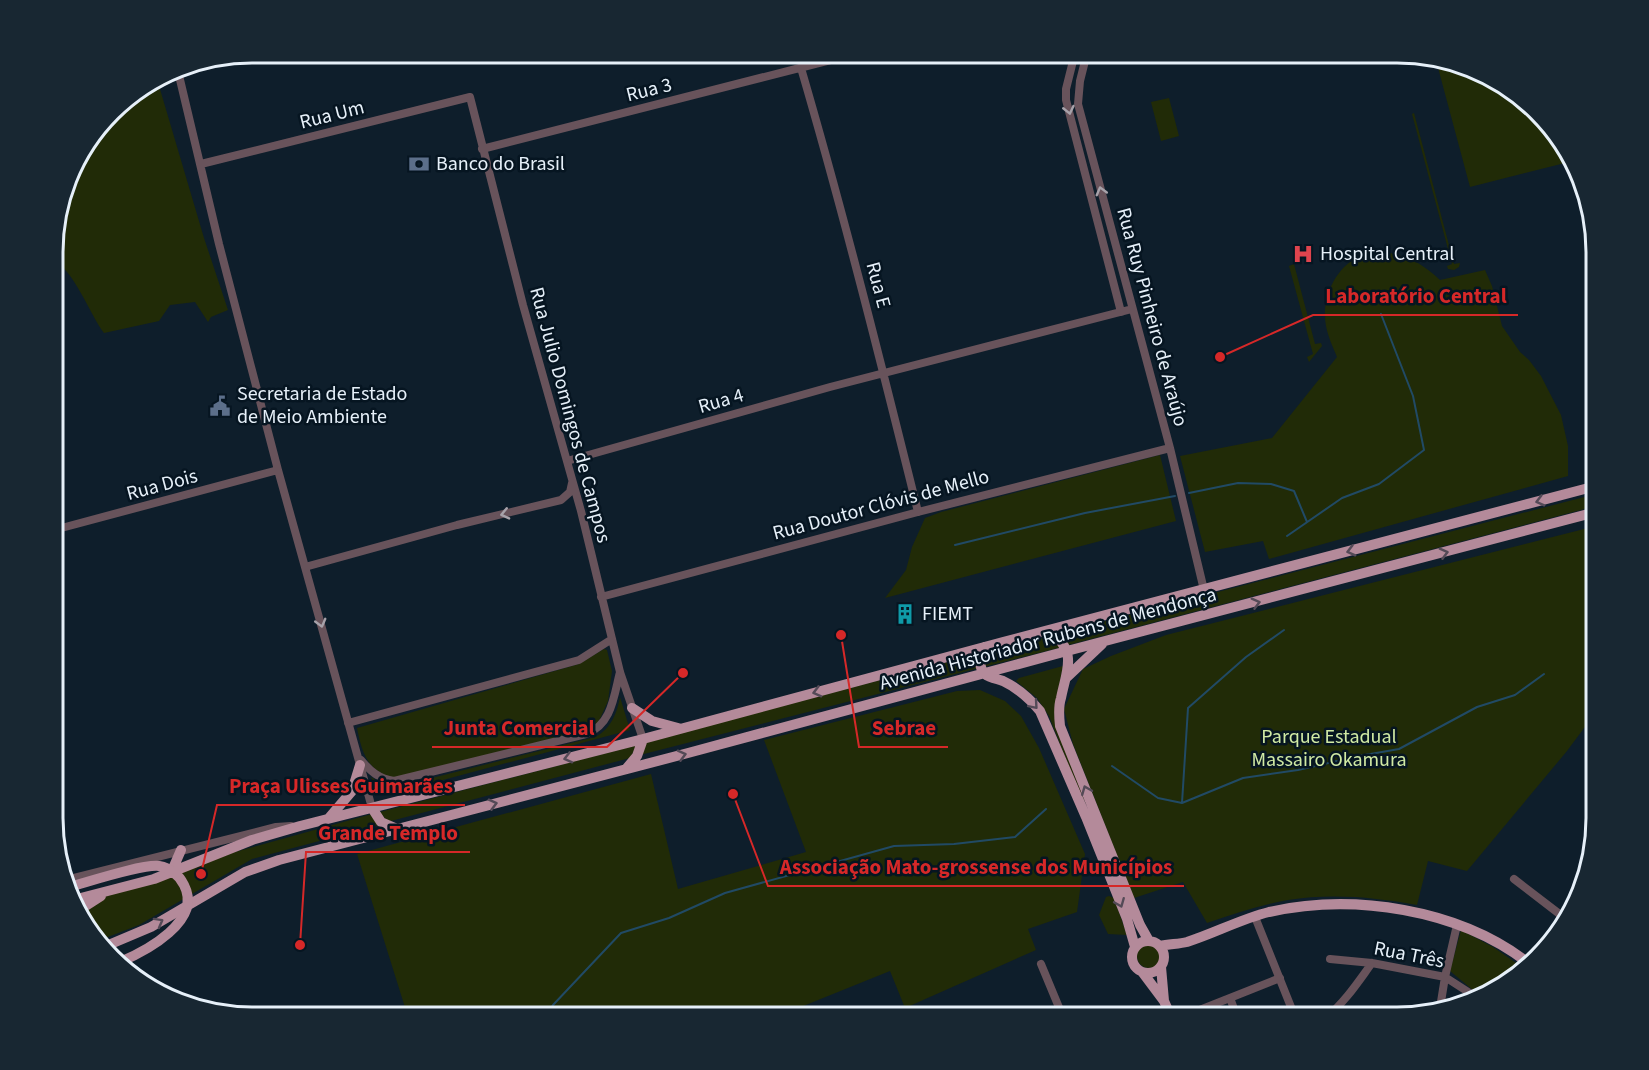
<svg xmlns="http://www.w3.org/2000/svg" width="1649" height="1070" viewBox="0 0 1649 1070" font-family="'Source Sans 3',sans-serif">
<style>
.green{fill:#212b07}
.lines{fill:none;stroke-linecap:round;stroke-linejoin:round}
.stream{stroke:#214a65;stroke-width:2}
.minor{stroke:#68535b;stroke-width:8}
.major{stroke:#b48a9a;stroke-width:10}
.major-bridge{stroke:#b48a9a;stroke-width:10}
.oneway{stroke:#a7a2aa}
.oneway2{stroke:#544a57}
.labels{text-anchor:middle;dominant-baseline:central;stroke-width:5;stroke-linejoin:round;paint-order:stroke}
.street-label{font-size:20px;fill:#e6f0f9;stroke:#061521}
.poi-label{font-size:20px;fill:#e6f0f9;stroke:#061521;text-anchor:start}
.park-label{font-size:20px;fill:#d1eaa4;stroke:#061521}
.rim{fill:none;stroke:#e6f0f9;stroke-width:3}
.leader{fill:none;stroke:#d62828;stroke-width:2}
.callout-dot{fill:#d62828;stroke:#061521;stroke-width:2}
.callout-label{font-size:21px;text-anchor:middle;font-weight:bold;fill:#d62828;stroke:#061521;stroke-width:5;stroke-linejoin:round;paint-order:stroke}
</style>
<rect width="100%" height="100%" fill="#0e1e2b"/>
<!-- green -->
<path class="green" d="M1437,64L1508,86L1570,152L1573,161L1470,187Z
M157,79L204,238L228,310L211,317L208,322L195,302L170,305L159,321L104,333C92,318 71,265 54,262V226L73,163L120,102Z
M1169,98L1179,136L1161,141L1151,102Z
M1414,113L1454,264L1460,263L1459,267L1454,270L1448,269L1447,266L1452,264L1412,114Z
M1386,252C1410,257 1423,264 1440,280L1485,270L1492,286L1502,326L1520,352L1529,360L1541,376L1561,415L1568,446V476L1269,559L1263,541L1205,552L1180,456L1272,438L1337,357C1333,347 1328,337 1326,326C1321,300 1334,269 1358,257C1367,253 1376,253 1386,252Z
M1294,264L1315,344L1321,343L1322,346L1309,362L1307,357L1313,354L1289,266Z
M1160,455L1176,521L885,598L906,570L912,547L925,518L941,512Z
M1596,494V506L1068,645L1063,632Z
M1596,526V712L1567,751L1467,871L1428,861L1417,905C1375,897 1330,893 1288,900C1260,905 1234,914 1207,923L1183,882L1134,898L1073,744L1064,709L1083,669L1111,656L1166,635Z
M1051,636L1062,647L983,667L984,653Z
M604,649L607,650L612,671L608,701L599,721L592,729L393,778C367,770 362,753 357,728L579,664Z
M975,655L979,668L640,755L645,742Z
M1063,666L1056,701L1090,811L1076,785L1049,716L1037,698L1016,681L1019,678Z
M980,690L1005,701L1021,716L1039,748L1085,854L1077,912L1028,929L1036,950L905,1008L890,971L776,1017H408L357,854L651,774L678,889L806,852L764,740L957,691Z
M620,697L630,730L387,795L377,792L371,777L384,785L400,786L595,737C611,729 617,713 620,697Z
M637,745L630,758L391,821H387L380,812Z
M372,814L379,825L252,859L139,925L100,940L79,918L74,903L224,855Z
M1109,896L1114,898L1127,935L1108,934L1099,915L1106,897Z
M1461,930L1493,947L1522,967L1497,991L1480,996L1450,971Z
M1137 956a12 12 0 1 1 24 0a12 12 0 1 1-24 0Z"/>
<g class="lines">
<!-- stream -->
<path class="stream" d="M1189,493L1238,483L1271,484L1294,491L1307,522
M1287,536L1342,498L1379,484L1424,450L1413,396L1381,314
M955,545L1085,513L1175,496
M1112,766L1158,798L1182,803L1188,708L1246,657L1284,630
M1182,803L1243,778L1298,770L1359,756L1399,749L1477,707L1515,695L1544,674
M546,1017L553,1005L621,933L669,918L725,893L894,846L954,844L1015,837L1046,809"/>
<!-- minor -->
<path class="minor" d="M1075,53L1066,89V100L1121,312
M1087,53L1080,81L1078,104L1170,448L1204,590
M177,67L219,244L278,470L372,808
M801,68C844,215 881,363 918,512
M482,149L858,53
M201,164L470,97L523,305L581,511L620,672L643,739
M567,461L830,387L1132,309
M54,530L278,470
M305,567L457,525L561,500L570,492L572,483
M601,597L918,512L1170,448
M348,723L579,660L612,639
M361,760C370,771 379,779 394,781L586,734C612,725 614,695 620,672
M1514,879L1566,919
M66,880L276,827L291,826
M1255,917L1295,1017
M1330,959L1372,963L1445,977L1476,997
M1041,964L1063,1017
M1230,998L1237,1017
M1440,1008L1445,977L1457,925
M1192,1013L1280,978
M1327,1017C1345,1002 1358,982 1372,963"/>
<!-- major -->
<path class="major" d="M1049,630C1078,652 1067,668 1061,698C1058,707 1059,717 1060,726L1140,925L1149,941
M984,647C981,655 977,667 985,674C990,678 998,679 1003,681C1018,688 1030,699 1040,711L1086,817L1127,919L1135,947
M1067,677L1102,644
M632,708L652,721L678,728
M626,769L637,756L643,739
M372,808L381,822L395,828
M329,818L352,791L360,765
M171,873L181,850
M73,900L154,879L252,840L300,826L643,739L1003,642L1596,486
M76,909L87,905L101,896
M1132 957a16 16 0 1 1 32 0a16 16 0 1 1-32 0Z
M106,946L151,927L245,872L279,860L688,753L1067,651L1596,512
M1160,946C1169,944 1179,944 1187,942C1215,933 1241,919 1269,912C1353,893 1458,909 1527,962
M1161,967L1164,1001
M1143,973L1164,1001L1171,1017"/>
<!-- major-bridge -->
<path class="major-bridge" d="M69,887C88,882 142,864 159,866C170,868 179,875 184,885C203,921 146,951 120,962"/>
</g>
<!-- one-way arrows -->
<defs><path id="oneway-chevron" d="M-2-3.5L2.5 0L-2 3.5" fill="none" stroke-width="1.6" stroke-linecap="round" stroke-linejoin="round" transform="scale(1.5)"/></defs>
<g class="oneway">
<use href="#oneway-chevron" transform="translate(1069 110) rotate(77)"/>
<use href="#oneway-chevron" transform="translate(1101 191) rotate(-105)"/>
<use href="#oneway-chevron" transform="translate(505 514) rotate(167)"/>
<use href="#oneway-chevron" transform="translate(321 623) rotate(75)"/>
</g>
<g class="oneway2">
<use href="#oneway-chevron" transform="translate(1540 501) rotate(165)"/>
<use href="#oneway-chevron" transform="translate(1351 551) rotate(165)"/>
<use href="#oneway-chevron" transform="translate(1444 553) rotate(-15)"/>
<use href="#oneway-chevron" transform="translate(1256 603) rotate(-15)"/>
<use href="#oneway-chevron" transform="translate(817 692) rotate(165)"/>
<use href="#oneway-chevron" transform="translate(1034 705) rotate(49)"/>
<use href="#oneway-chevron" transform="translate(682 755) rotate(-15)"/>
<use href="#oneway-chevron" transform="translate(568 758) rotate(166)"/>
<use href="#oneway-chevron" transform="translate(1086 790) rotate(-112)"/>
<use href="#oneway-chevron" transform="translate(493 804) rotate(-15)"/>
<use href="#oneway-chevron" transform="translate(1120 903) rotate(68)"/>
<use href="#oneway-chevron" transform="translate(159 922) rotate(-29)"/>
</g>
<!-- icons -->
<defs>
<g id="bank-bare" transform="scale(1.62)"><path d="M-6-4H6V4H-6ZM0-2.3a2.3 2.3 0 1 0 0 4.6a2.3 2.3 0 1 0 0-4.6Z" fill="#5c6f8a" stroke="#061521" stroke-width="2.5" paint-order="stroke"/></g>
<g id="hospital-bare" transform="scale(1.62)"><path d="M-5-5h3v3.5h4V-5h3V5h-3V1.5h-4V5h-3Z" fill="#e0444e" stroke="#061521" stroke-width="2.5" paint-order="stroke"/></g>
<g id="civic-bare" transform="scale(1.62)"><path d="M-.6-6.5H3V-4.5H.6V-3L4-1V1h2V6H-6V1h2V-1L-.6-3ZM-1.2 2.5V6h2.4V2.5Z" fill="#5c6f8a" stroke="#061521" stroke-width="2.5" paint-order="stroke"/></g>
<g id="building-bare" transform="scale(1.62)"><path d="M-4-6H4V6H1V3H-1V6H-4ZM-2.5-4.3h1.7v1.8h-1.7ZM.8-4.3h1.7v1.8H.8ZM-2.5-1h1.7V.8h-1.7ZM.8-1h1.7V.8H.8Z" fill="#0f9aa8" stroke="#061521" stroke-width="2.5" paint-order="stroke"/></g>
</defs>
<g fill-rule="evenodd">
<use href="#bank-bare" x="419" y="164"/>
<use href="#hospital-bare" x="1303" y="254"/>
<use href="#civic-bare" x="220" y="406"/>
<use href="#building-bare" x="905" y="614"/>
</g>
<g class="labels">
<!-- street labels -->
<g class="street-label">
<text transform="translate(649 90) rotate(-14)">Rua 3</text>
<text transform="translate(332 115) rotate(-14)">Rua Um</text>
<text transform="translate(878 285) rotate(75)">Rua E</text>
<text transform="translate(1152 317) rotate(75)">Rua Ruy Pinheiro de Araújo</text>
<text transform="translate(721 401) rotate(-16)">Rua 4</text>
<text transform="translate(570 415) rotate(75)">Rua Julio Domingos de Campos</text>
<text transform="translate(162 485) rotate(-15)">Rua Dois</text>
<text transform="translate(881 505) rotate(-15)">Rua Doutor Clóvis de Mello</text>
<text transform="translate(1048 639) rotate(-15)">Avenida Historiador Rubens de Mendonça</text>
<text transform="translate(1409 955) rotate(11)">Rua Três</text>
</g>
<!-- poi labels -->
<g class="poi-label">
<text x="436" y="164">Banco do Brasil</text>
<text x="1320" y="254">Hospital Central</text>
<text x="237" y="394">Secretaria de Estado<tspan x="237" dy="23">de Meio Ambiente</tspan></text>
<text x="922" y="614">FIEMT</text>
</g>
<!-- park labels -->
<g class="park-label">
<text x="1329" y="737">Parque Estadual<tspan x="1329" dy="23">Massairo Okamura</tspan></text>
</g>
</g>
<!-- crop -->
<path d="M0 0H1649V1070H0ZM252 63H1397A189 189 0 0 1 1586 252V818A189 189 0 0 1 1397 1007H252A189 189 0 0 1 63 818V252A189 189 0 0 1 252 63Z" fill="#182732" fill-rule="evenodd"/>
<path class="rim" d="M252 63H1397A189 189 0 0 1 1586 252V818A189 189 0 0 1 1397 1007H252A189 189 0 0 1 63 818V252A189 189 0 0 1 252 63Z"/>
<!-- callouts -->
<path class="leader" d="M1220 357L1313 315H1518M841 635L859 747H948M683 673L607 747H432M201 874L217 805H465M300 945L306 852H470M733 794L768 886H1184"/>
<g class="callout-dot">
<circle cx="1220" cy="357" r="6"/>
<circle cx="841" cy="635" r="6"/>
<circle cx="683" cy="673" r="6"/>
<circle cx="201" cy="874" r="6"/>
<circle cx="300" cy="945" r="6"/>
<circle cx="733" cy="794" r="6"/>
</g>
<g class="callout-label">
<text x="1416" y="303">Laboratório Central</text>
<text x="904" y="735">Sebrae</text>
<text x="519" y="735">Junta Comercial</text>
<text x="341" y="793">Praça Ulisses Guimarães</text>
<text x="388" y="840">Grande Templo</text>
<text x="976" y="874">Associação Mato-grossense dos Municípios</text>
</g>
</svg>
